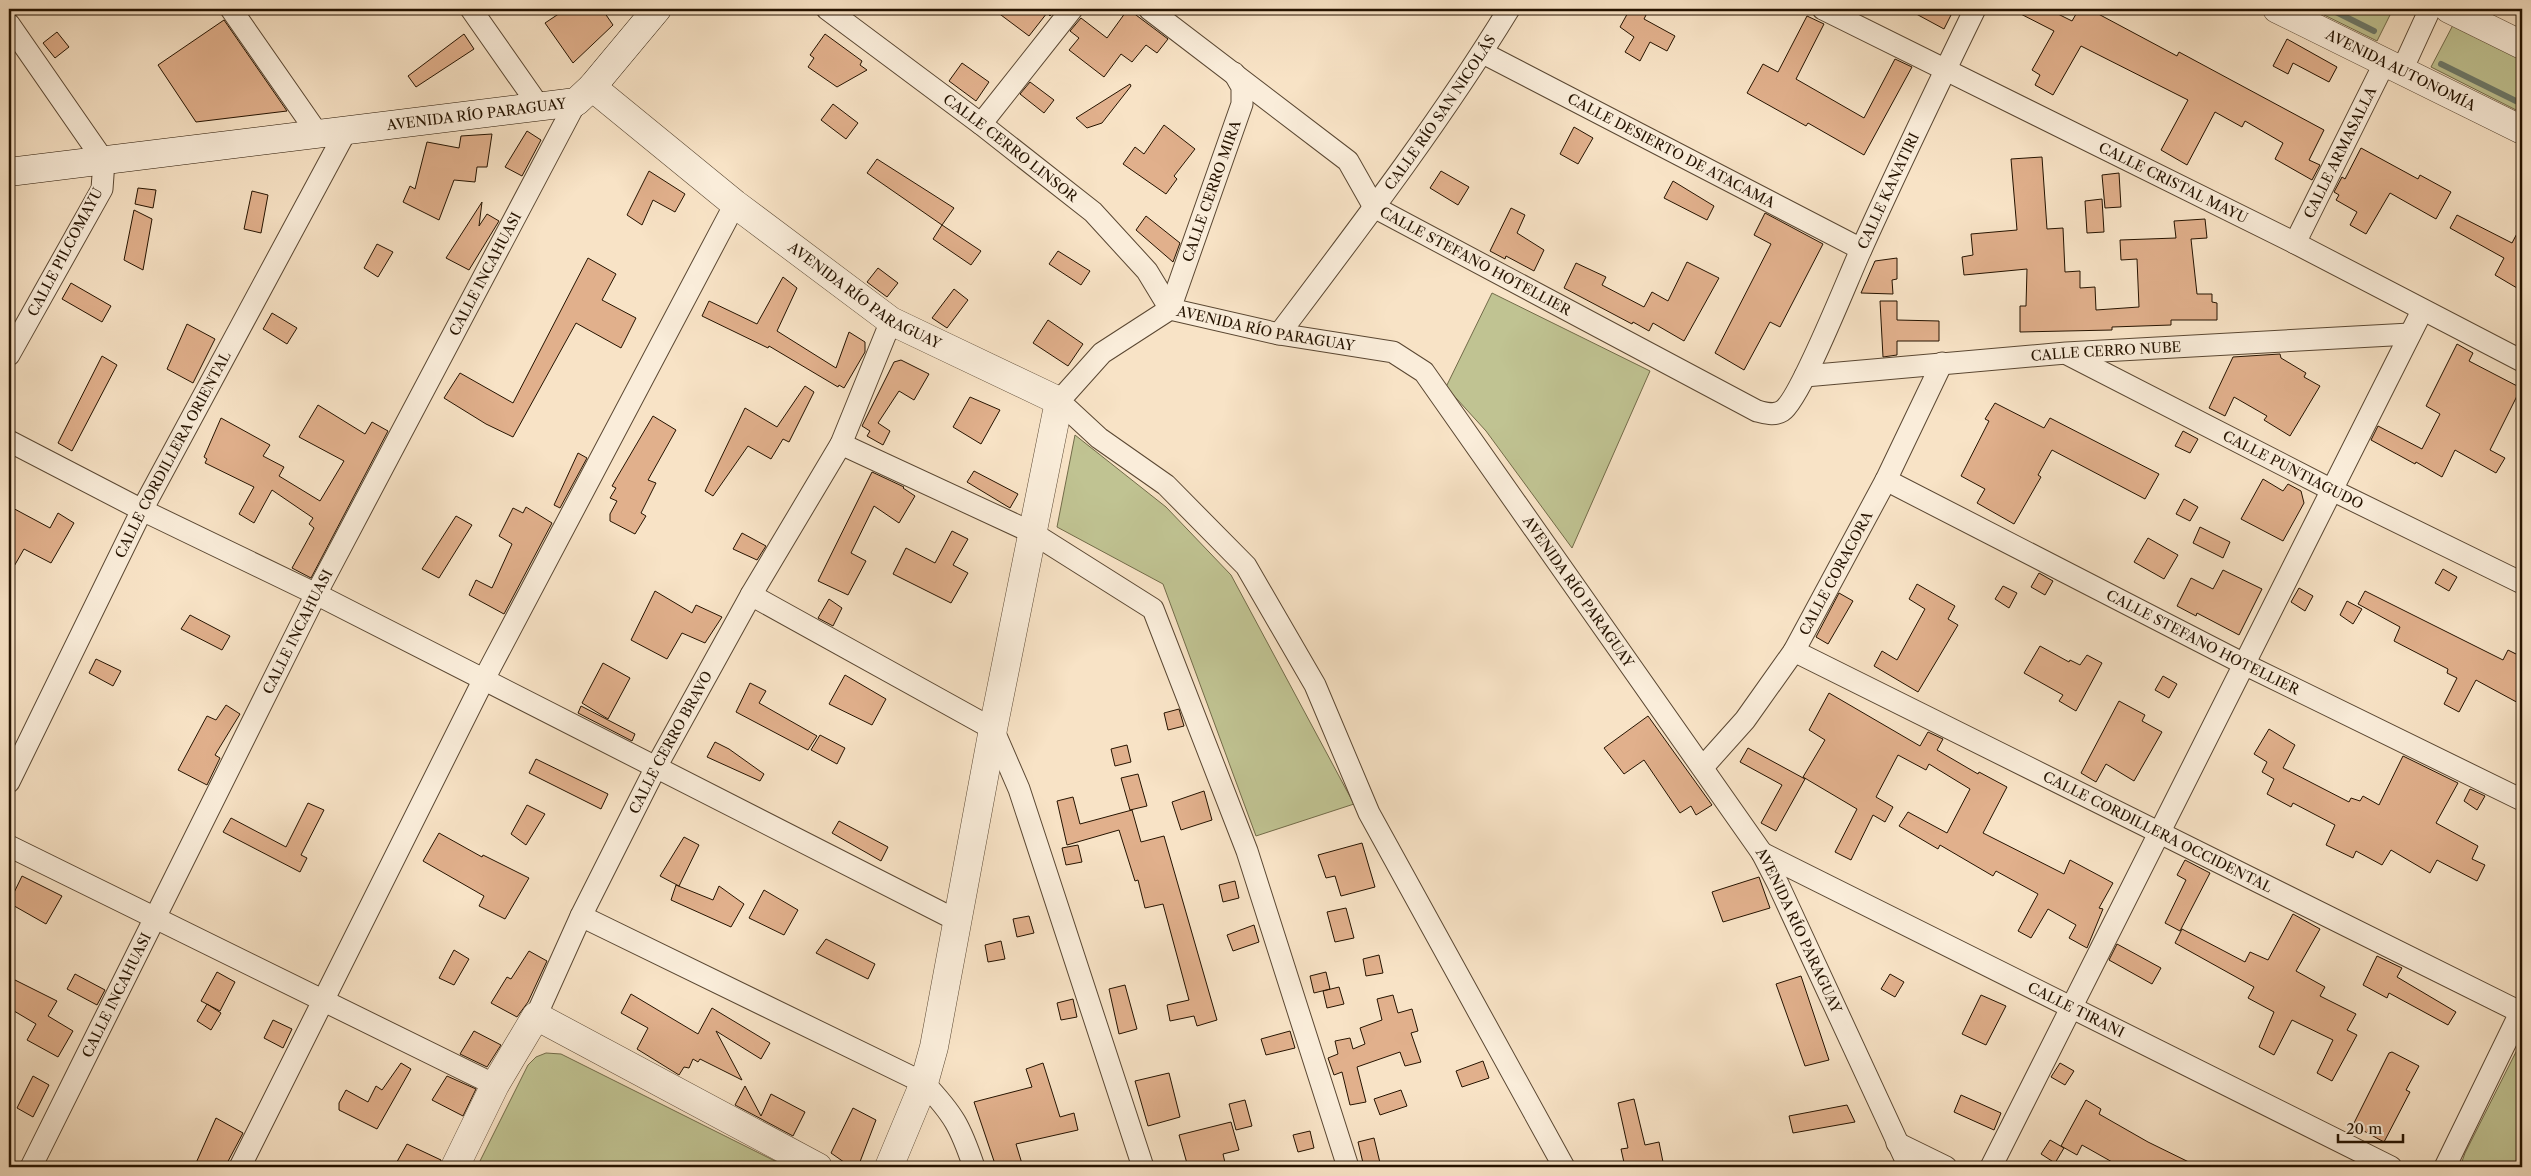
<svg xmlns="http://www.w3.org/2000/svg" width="2531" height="1176" viewBox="0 0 2531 1176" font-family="'Libre Caslon Text',serif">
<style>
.green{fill:#c0c392;stroke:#726b49}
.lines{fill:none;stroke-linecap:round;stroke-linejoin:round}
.stream{stroke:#6d7a6b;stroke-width:6}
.building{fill:#e1b08c;stroke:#251300}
.minor-casing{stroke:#5a4732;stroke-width:23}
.tertiary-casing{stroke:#5a4732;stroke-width:29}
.secondary-casing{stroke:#251300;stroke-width:29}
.minor{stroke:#faedda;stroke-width:21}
.tertiary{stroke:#faedda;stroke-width:28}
.secondary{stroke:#faedda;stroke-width:28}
.labels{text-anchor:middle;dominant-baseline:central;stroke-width:4;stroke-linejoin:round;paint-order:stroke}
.street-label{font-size:14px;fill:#251300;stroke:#faedda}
</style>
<rect width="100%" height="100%" fill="#f8e3c6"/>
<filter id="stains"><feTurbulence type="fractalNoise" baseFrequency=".004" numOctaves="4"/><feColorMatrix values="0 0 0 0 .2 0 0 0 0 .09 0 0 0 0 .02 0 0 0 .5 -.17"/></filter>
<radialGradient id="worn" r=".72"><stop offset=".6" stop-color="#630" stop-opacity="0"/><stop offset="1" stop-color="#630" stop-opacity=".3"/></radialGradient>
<!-- green -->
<path class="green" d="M2312,9H2393L2377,41Z
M2453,25L2522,60V113L2431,67Z
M1492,293L1650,371L1572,548L1486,431L1446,387Z
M1075,435L1166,507L1231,575L1354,804L1256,836L1163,584L1057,527Z
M2522,1040V1167H2460L2465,1153Z
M546,1053L561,1054L787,1167H477L528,1065L536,1057Z"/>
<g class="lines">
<!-- stream -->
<path class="stream" d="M2330,9L2374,31
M2441,64L2522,104"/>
</g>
<!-- building -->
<path class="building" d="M566,9H602L613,25L573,63L545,23Z
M993,9H1056L1050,16L1047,13L1029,36Z
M1128,9L1168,39L1157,53L1146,45L1132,62L1121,54L1104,77L1069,50L1079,38L1070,31L1081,18L1107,38Z
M1630,9H1649L1644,19L1675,36L1667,51L1650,42L1640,61L1625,52L1634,37L1620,27Z
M1907,9H1954L1944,29Z
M2011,9H2048L2072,21L2079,9H2089L2177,56L2179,52L2324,130L2309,160L2320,165L2312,180L2275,159L2283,143L2245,121L2242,127L2215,112L2187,165L2161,150L2188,100L2081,46L2053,95L2035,85L2040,75L2032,70L2054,31Z
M1807,16L1824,24L1796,79L1864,118L1895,59L1912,67L1864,155L1808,123L1806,126L1747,93L1763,64L1778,72Z
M224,20L287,111L196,122L158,65Z
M57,32L69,47L55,58L43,43Z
M464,34L474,49L416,87L408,76Z
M825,34L862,61L860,65L867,70L837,87L808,67L814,58L810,55Z
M2287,39L2337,67L2329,82L2293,63L2288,74L2273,66Z
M962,63L989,82L976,101L949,81Z
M1030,82L1054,100L1044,113L1020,94Z
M1130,84L1131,86L1102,123L1087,128L1076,118Z
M833,104L858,123L846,139L821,120Z
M1164,125L1195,149L1174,176L1177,179L1166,194L1123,164L1135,147L1144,154Z
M1574,127L1593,138L1578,164L1560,154Z
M527,131L541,140L522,176L505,167Z
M492,134L487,167H477L475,182L454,180L439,220L403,202L410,186L415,189L427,142L459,148L461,136Z
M2361,148L2418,179L2420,175L2451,192L2436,219L2390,193L2366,234L2350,225L2357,212L2336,200L2339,195L2334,192L2342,177L2345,179Z
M2042,157L2047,229L2063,228L2065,272L2080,271V288L2095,287L2096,310L2139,307L2137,259L2121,260L2120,240L2176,238L2174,221L2205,219L2207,238L2191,239L2197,294H2212V302L2217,303V320H2171V325L2112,327V330L2020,332V306H2026L2027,269L1964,275L1962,257L1973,255L1971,234L2017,230L2011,159Z
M877,159L954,208L942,225L867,173Z
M649,171L685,194L675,212L653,200L642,225L627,215Z
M1441,171L1469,187L1458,205L1430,188Z
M2119,173L2121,207L2105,208L2102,175Z
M1673,181L1714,206L1707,220L1664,198Z
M138,188L156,190L153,208L135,204Z
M252,191L268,195L261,233L244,229Z
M2102,199L2104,232L2087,233L2085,201Z
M482,202L479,226L487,214L499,221L469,270L446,258Z
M1511,208L1525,215L1517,233L1544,250L1534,271L1506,256L1505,259L1490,251Z
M134,210L152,219L143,270L124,260Z
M1765,213L1823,244L1780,327L1770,322L1744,370L1715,353L1771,244L1754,235Z
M2457,215L2512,243L2522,224V291L2495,275L2504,258L2450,228Z
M1146,216L1180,243L1173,262L1136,230Z
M942,225L981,251L971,265L933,239Z
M377,244L393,252L378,277L364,268Z
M1058,251L1090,271L1081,285L1049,264Z
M588,258L616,274L602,300L636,318L621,348L576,323L513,437L486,424L444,398L460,373L513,403Z
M1897,258V279L1892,280L1893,294L1861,293L1875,261Z
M1687,262L1719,278L1684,341L1653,323L1649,331L1633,322L1632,324L1564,288L1576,263L1606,277L1602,285L1644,307L1652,292L1668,301Z
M878,268L898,283L887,297L867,282Z
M783,277L797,288L777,331L836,368L849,332L865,342V352L844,388L839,385L838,387L769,346L768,348L702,316L709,301L757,324Z
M71,283L111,306L102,322L62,299Z
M954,289L968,300L947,328L932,318Z
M1880,301H1897V320L1939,321V341H1897V355L1883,357Z
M272,313L297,328L287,344L263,329Z
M1048,320L1083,344L1068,366L1033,343Z
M187,324L215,339L193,383L167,369Z
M2457,344L2473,353L2469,361L2521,388L2490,450L2505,458L2496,473L2455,450L2442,477L2416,462L2415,464L2371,440L2378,426L2422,449L2440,414L2426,406Z
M2280,354L2281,358L2306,373L2304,377L2320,386L2290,436L2264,420L2267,416L2234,397L2225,416L2209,408L2233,357Z
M102,356L117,365L72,451L58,443Z
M901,360L929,374L914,400L899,391L878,423L890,431L883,445L867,436L870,431L862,426L894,362Z
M805,386L814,392L789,442L783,439L771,459L748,446L713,496L705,491L745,408L777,427Z
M970,397L1000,410L981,444L953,427Z
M1995,403L2044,428L2050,418L2159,474L2145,499L2052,450L2038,475L2041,477L2014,524L1977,503L1985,489L1961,476L1989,421L1985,419Z
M318,405L365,434L372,422L388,431L311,578L292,568L314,528L309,524L313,518L272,490L254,523L239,514L254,487L205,463L207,459L204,457L221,418L270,445L263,456L284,467L279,476L320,501L344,461L299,437Z
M653,416L676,430L648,480L656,483L641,513L646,516L635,534L610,521V514L617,501L610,498L616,488L612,486Z
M2183,431L2198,439L2190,453L2175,446Z
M578,453L587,458L560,508L554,505Z
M974,471L1018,494L1010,508L967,482Z
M872,472L904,487L903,488L915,496L899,523L874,506L851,553L866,561L848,595L818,581Z
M2263,479L2283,491L2288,484L2301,491L2304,503L2283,541L2241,519Z
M2184,499L2198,507L2190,521L2176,514Z
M9,506L50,528L58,513L74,523L51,563L24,549L9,575Z
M526,507L552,523L504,614L469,595L476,580L492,588L512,544L499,536L513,508L523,513Z
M456,516L472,525L439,578L422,569Z
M2200,527L2230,542L2223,558L2193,543Z
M952,531L968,539L953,565L968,573L951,603L893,574L906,548L935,563Z
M742,533L766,546L757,560L733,549Z
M2148,538L2178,555L2164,579L2134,562Z
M2443,569L2457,577L2449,591L2435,583Z
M2223,570L2262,589L2239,635L2197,613L2196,616L2177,606L2191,578L2213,589Z
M2039,573L2053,581L2045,595L2031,587Z
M1917,584L1955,606L1948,619L1958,625L1918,692L1874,666L1882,651L1897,660L1925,609L1909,599Z
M2003,586L2017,593L2009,608L1995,599Z
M2299,588L2313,596L2305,611L2291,602Z
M655,591L692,613L696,605L722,617L705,643L682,633L667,659L631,640Z
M2365,591L2503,660L2508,650L2522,657V705L2476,680L2459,712L2444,704L2457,678L2447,673L2448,669L2394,641L2400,627L2358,604Z
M1839,593L1853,601L1828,644L1816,637Z
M829,599L842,608L833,626L818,618Z
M2347,601L2362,609L2353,624L2340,615Z
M190,615L230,636L222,650L181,629Z
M2040,646L2069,662L2070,660L2080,665L2087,655L2102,663L2076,711L2059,701L2063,695L2024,673Z
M96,659L121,671L113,686L89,673Z
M603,663L630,678L608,719L582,703Z
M845,675L886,699L872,725L829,704Z
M2163,676L2177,684L2169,698L2155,690Z
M750,683L766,691L759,703L817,736L808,750L736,712Z
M1829,693L1920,746L1928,732L1943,739L1937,750L1978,774L1979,772L2007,787L1983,833L2064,874L2070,860L2113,883L2099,908L2103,909L2087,948L2069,938L2076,925L2048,909L2031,938L2018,931L2038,894L1996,871L1993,876L1940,845L1938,849L1899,826L1908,812L1947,833L1970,789L1929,764L1926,770L1898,755L1876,797L1893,807L1885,822L1873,815L1851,860L1835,852L1857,809L1803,777L1825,740L1809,730Z
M2119,701L2145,715L2142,721L2162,732L2134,781L2106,764L2096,782L2081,773Z
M226,705L240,714L215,755L220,758L207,785L178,770L207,716L216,720Z
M581,706L635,734L632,741L578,713Z
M1179,709L1184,726L1168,730L1164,713Z
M1648,716L1712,805L1696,815L1691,806L1680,813L1644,760L1624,774L1604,748Z
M2269,729L2295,745L2283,768L2349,802L2351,798L2360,801L2363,796L2379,805L2403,756L2458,783L2436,823L2478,846L2472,859L2485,865L2477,881L2437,860L2430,873L2391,850L2382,865L2356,851L2353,858L2326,845L2335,825L2293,803L2291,807L2267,794L2274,779L2262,772L2267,762L2254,754Z
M820,735L845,748L837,764L811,750Z
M715,742L729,749L764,774L760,781L707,757Z
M1127,745L1131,762L1115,766L1111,749Z
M1748,748L1805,779L1776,831L1761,823L1782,785L1740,762Z
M536,759L608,794L601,809L529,773Z
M1138,774L1147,806L1130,810L1121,778Z
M2470,789L2485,796L2477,810L2464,801Z
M1204,791L1212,820L1181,830L1172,802Z
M1073,797L1080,824L1132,810L1141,842L1164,836L1217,1020L1197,1026L1194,1016L1170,1021L1167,1005L1189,1000L1163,904L1145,908L1138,880L1135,881L1119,830L1067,845L1057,801Z
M308,803L324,810L301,855L307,858L300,872L223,832L231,818L286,847Z
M527,805L545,814L526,845L511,834Z
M839,821L888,847L881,861L832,833Z
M439,833L482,857L483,855L529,878L505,919L479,906L484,896L423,861Z
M684,837L699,845L679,886L660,876Z
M1362,843L1375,887L1341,896L1335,876L1326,878L1318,855Z
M1078,845L1082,862L1066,865L1062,848Z
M2185,860L2210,873L2180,931L2165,923L2186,880L2177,875Z
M22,876L62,896L46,924L9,903Z
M1759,877L1770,908L1723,922L1712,892Z
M1235,881L1239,898L1223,902L1219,885Z
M676,885L713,900L719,886L744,904L731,927L671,900Z
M764,890L798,910L784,935L749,918Z
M1346,908L1354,938L1335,942L1327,912Z
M2293,914L2320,929L2296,971L2325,987L2320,996L2356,1014L2347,1030L2357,1035L2332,1081L2317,1073L2333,1040L2292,1020L2274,1055L2259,1047L2274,1012L2248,998L2254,987L2175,943L2182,929L2245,962L2250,952L2268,960Z
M1029,916L1034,933L1017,937L1013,919Z
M1254,925L1259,942L1233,951L1227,935Z
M826,939L875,964L868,979L816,953Z
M1001,941L1005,959L988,962L985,945Z
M2117,944L2161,968L2152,984L2109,960Z
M454,950L469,959L454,985L439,978Z
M529,951L547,961L528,1002L517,1017L491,1003L507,977L511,979Z
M1379,955L1383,973L1366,976L1363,959Z
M2377,956L2402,968L2397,977L2456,1012L2448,1025L2389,993L2387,998L2363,985Z
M217,972L235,982L220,1011L201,1001Z
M1326,972L1330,989L1314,993L1310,976Z
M75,974L105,990L97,1005L67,989Z
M1890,974L1904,982L1895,997L1881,989Z
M1801,976L1829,1060L1805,1066L1776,984Z
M9,977L57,1001L48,1016L73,1031L58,1057L27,1040L36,1024L9,1008Z
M1125,985L1137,1029L1119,1034L1109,989Z
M1339,987L1344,1004L1327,1008L1323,991Z
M631,994L698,1034L712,1008L770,1043L761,1059L716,1031L742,1080L700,1059L698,1062L693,1059L689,1068L684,1067L679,1075L637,1049L648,1028L621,1013Z
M1393,995L1398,1013L1412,1009L1418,1031L1411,1033L1421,1062L1405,1066L1400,1052L1357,1067L1366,1102L1350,1105L1342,1072L1334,1075L1328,1058L1338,1054L1335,1041L1350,1038L1353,1049L1365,1044L1360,1028L1382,1020L1377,999Z
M1981,995L2006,1006L1986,1045L1962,1034Z
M1073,999L1077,1017L1061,1020L1057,1003Z
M207,1004L221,1013L211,1030L197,1021Z
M273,1020L292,1029L283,1048L264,1038Z
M474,1031L501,1045L487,1067L460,1054Z
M1290,1031L1295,1048L1266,1055L1261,1039Z
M2392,1052L2419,1066L2406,1090L2410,1092L2384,1142L2353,1125L2389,1053Z
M1483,1061L1489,1078L1462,1087L1456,1071Z
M401,1063L411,1069L377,1129L339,1110V1103L346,1090L368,1102L376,1086L382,1090Z
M1043,1063L1060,1117L1074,1113L1078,1130L1016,1144L1023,1167H996L974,1102L1032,1087L1026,1069Z
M2060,1063L2074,1071L2065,1085L2051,1077Z
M1169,1073L1180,1117L1148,1126L1135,1081Z
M33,1076L49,1085L33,1117L17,1108Z
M447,1076L476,1089L463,1116L432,1100Z
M745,1086L761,1116L771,1094L805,1112L793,1136L735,1105Z
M1401,1090L1407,1106L1380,1115L1374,1099Z
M1961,1095L2001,1113L1994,1130L1954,1112Z
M1634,1099L1645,1145L1659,1142L1664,1167H1625L1621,1149L1628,1148L1618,1103Z
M1245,1100L1252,1126L1236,1130L1229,1104Z
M2086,1100L2101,1109L2099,1114L2148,1142L2199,1167H2121L2082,1145L2077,1155L2061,1146Z
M1847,1105L1855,1122L1793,1133L1789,1116Z
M853,1108L876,1120L858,1167H851L831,1153Z
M216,1118L243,1133L225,1167H205L196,1163Z
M1231,1122L1239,1150L1223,1154L1226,1167H1188L1179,1135Z
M1310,1131L1314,1148L1298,1152L1293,1135Z
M1374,1138L1381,1167H1364L1358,1142Z
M2050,1140L2064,1148L2055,1163L2041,1154Z
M407,1144L441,1160L440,1167H394Z"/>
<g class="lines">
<!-- minor casing -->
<g class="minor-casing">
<g id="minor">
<path d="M231,9L318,134"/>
<path d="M471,9L539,106"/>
<path id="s1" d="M827,9L981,124L1093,212L1147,271L1170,309"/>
<path id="s2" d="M1149,9L1348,161L1374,207L1757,411C1766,413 1774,416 1782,411C1800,400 1848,278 1860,252C1897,170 1936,89 1975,9"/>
<path id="s3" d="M1823,9L2295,243L2522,361"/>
<path d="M9,24L104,161L102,189L9,355"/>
<path id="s4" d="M1483,53L1861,249"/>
<path d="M2402,70L2430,9"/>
<path d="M981,124L1072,9"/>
<path id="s5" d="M2295,243L2385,62"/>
<path id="s6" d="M1170,309L1242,104V87L1234,73"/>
<path id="s7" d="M1279,334C1359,228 1440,122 1509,9"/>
<path id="s8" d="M2067,354L2332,490L2522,583"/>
<path id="s9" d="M1805,376L2066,353L2410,334"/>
<path d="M9,441L142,510L316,594L958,921"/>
<path d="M841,444L1031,532L1153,609L1247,851L1348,1167"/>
<path id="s10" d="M1886,480L2244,664L2522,800"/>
<path d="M751,595L993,729L1019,789L1143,1167"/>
<path id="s11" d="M1794,651L2522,1013"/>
<path id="s12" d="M1703,767L1745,720L1794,651L1886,480L1942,363"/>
<path id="s13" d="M9,782L142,510L346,131"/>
<path d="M9,846L495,1085"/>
<path id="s14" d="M1762,853L2391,1167"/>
<path d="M581,916L924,1083C954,1115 960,1126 974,1167"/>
<path id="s15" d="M536,1016L581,916L656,767L751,595L841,444L891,321"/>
<path d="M1897,1143L1946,1167"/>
<path id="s16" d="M31,1167L316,594L576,102"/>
<path d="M240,1167L483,681L735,204"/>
<path id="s17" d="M1564,1167L1369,813L1315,685L1246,566L1166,485L1099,438L1059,401L1102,353L1170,309L1279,334L1393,352L1424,372L1762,853L1778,884L1909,1167"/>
<path d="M1991,1167L2422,311"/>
<path d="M2445,1167L2522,1009"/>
</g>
</g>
<!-- tertiary casing -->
<g class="tertiary-casing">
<g id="tertiary">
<path id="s18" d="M2277,9L2522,130"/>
<path d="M2449,9L2522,45"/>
<path id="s19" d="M592,87L735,204L891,321L1059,401L993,729L934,1047L924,1083L889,1167"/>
<path d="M455,1167L495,1085L536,1016L818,1167"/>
</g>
</g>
<!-- secondary casing -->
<g class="secondary-casing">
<g id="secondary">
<path id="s20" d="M9,172L576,102L592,87L657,9"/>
</g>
</g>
<!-- minor -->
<use href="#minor" class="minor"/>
<!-- tertiary -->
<use href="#tertiary" class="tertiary"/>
<!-- secondary -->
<use href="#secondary" class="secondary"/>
</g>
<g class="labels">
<!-- street labels -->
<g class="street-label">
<text stroke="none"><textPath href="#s18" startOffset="138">AVENIDA AUTONOMÍA</textPath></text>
<text stroke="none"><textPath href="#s7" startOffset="274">CALLE RÍO SAN NICOLÁS</textPath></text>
<text stroke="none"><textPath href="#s20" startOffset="471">AVENIDA RÍO PARAGUAY</textPath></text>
<text stroke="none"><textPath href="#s1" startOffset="230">CALLE CERRO LINSOR</textPath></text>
<text stroke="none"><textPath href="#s4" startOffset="212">CALLE DESIERTO DE ATACAMA</textPath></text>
<text stroke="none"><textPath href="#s5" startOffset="101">CALLE ARMASALLA</textPath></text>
<text stroke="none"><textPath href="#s3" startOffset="391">CALLE CRISTAL MAYU</textPath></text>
<text stroke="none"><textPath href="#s6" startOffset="125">CALLE CERRO MIRA</textPath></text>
<text stroke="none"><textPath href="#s2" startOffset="1008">CALLE KANATIRI</textPath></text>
<text transform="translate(65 252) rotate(-62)">CALLE PILCOMAYU</text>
<text stroke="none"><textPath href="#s2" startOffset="418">CALLE STEFANO HOTELLIER</textPath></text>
<text stroke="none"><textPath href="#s16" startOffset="1002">CALLE INCAHUASI</textPath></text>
<text stroke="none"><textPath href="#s19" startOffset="344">AVENIDA RÍO PARAGUAY</textPath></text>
<text stroke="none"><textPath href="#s17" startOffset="1174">AVENIDA RÍO PARAGUAY</textPath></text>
<text stroke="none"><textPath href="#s9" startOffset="302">CALLE CERRO NUBE</textPath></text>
<text stroke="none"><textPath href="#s13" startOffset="366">CALLE CORDILLERA ORIENTAL</textPath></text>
<text stroke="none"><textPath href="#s8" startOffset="254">CALLE PUNTIAGUDO</textPath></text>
<text stroke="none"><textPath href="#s12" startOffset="236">CALLE CORACORA</textPath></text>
<text stroke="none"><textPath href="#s17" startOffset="1609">AVENIDA RÍO PARAGUAY</textPath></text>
<text stroke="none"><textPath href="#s16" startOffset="598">CALLE INCAHUASI</textPath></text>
<text stroke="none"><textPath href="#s10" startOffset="356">CALLE STEFANO HOTELLIER</textPath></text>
<text stroke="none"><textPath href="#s15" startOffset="305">CALLE CERRO BRAVO</textPath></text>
<text stroke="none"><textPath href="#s11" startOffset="406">CALLE CORDILLERA OCCIDENTAL</textPath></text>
<text stroke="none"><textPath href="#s17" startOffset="2014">AVENIDA RÍO PARAGUAY</textPath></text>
<text stroke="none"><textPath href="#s16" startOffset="192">CALLE INCAHUASI</textPath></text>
<text stroke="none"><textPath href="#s14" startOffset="351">CALLE TIRANI</textPath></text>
</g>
</g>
<!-- margin -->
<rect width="2531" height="1176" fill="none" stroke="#f8e3c6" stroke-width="30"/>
<rect x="10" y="10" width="2511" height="1156" fill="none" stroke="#251300" stroke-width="2.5"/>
<rect x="15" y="15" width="2501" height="1146" fill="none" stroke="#251300"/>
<!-- scale -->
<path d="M2338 1134v8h65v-8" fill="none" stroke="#251300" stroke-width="2.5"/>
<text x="2346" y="1134" font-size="15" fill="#251300" stroke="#faedda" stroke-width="4" paint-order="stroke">20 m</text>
<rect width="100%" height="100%" filter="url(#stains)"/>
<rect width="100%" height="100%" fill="url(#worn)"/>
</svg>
